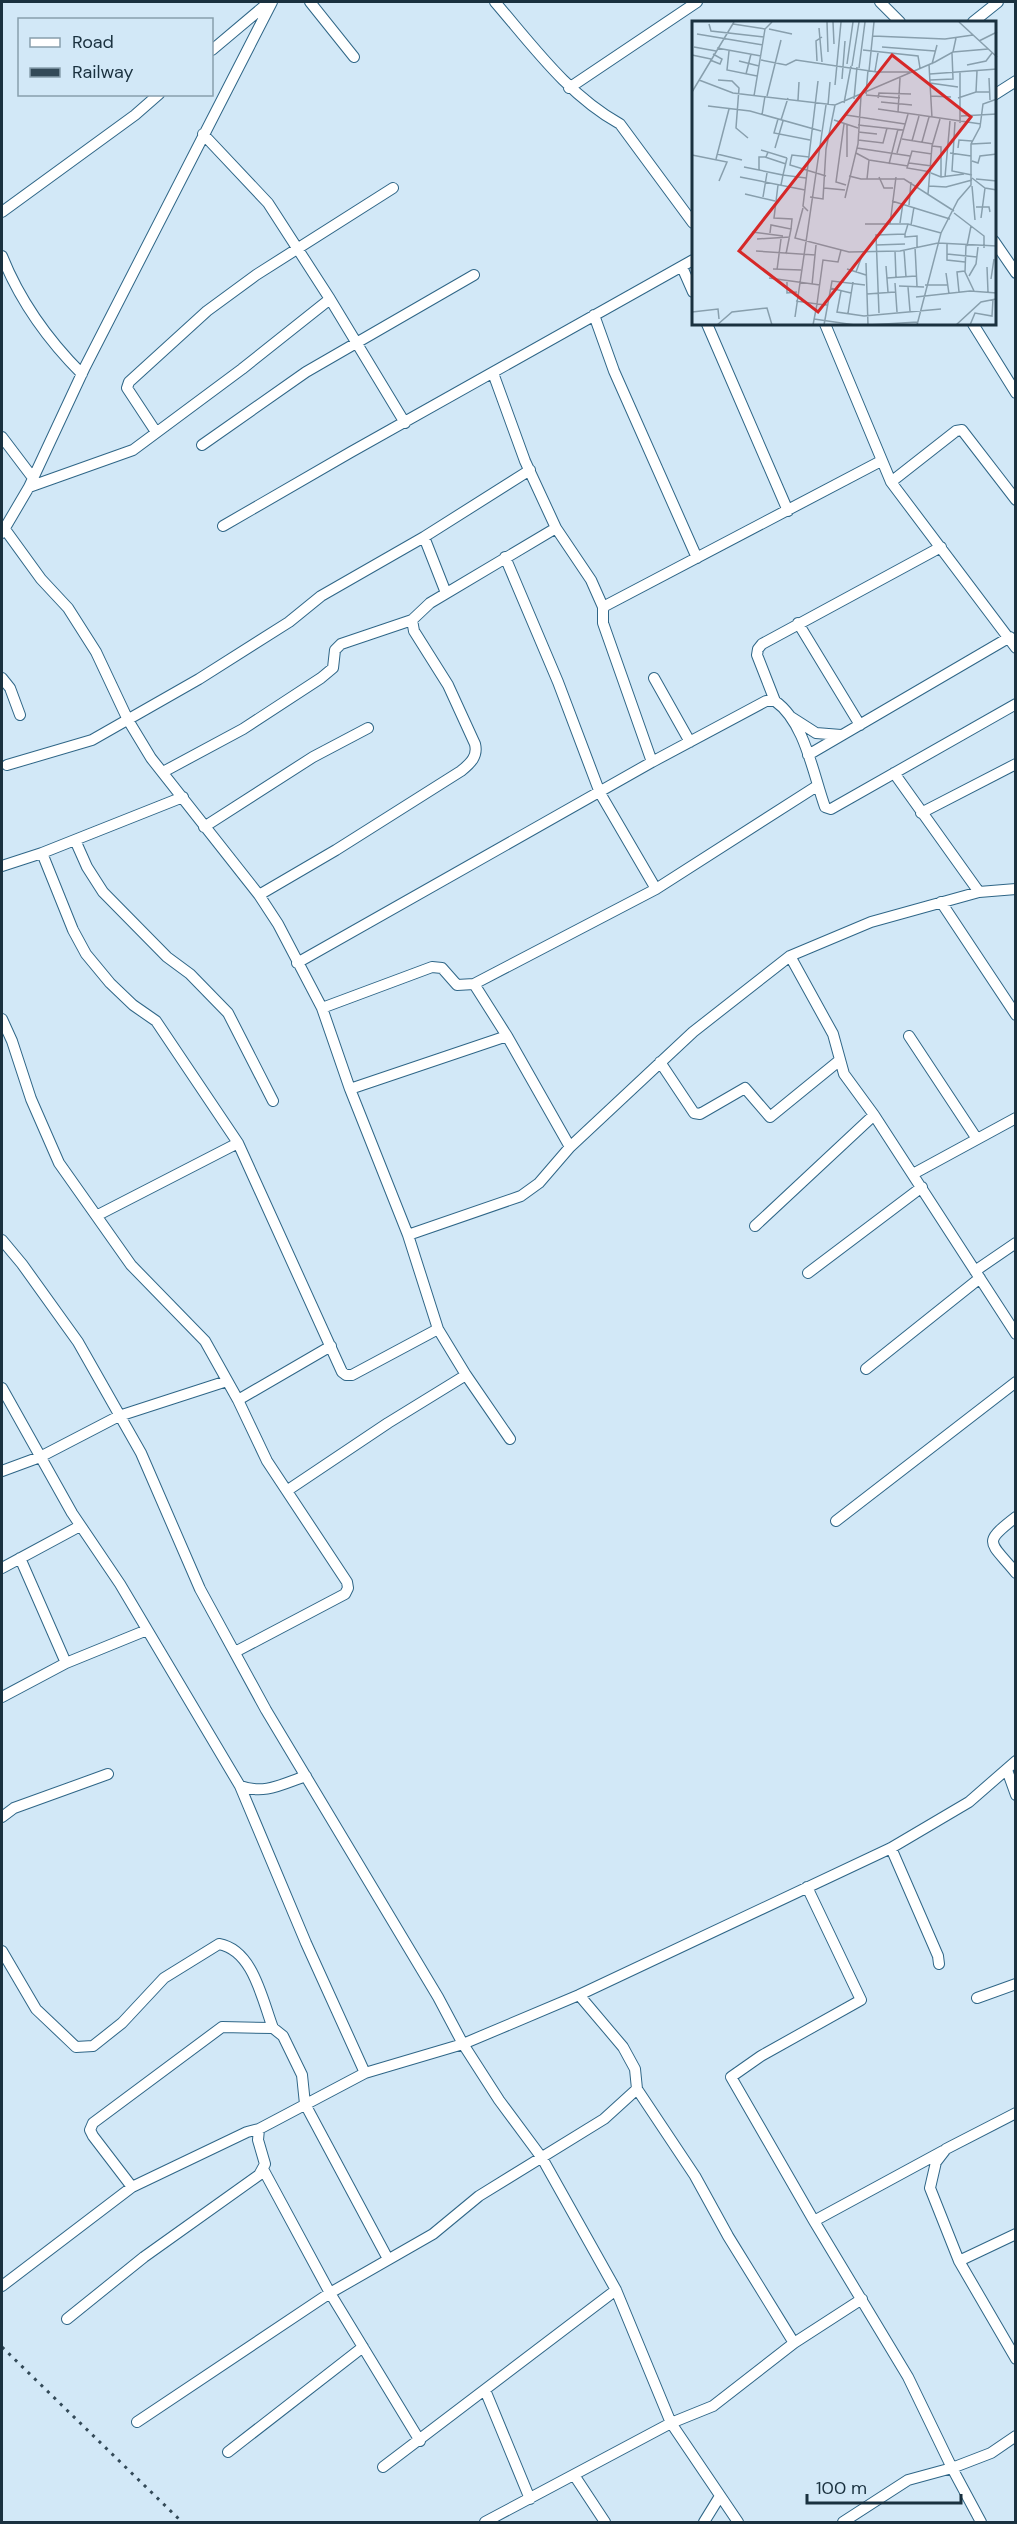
<svg xmlns="http://www.w3.org/2000/svg" width="1017" height="2524" viewBox="0 0 1017 2524" font-family="'DM Sans',sans-serif">
<style>
.lines{fill:none;stroke-linecap:round;stroke-linejoin:round}
.minor-casing{stroke:#2f6687;stroke-width:12}
.minor{stroke:#fff;stroke-width:10}
.rail{stroke:#334a58;stroke-width:3;stroke-dasharray:3 6;stroke-linecap:butt}
.inset-road{fill:none;stroke:#889fad;stroke-width:1.5}
.view{fill:#d62828;fill-opacity:0.15;stroke:#d62828;stroke-width:3}
.inset-edge{fill:none;stroke:#1a313f;stroke-width:3}
</style>
<rect width="100%" height="100%" fill="#d2e8f7"/>
<g class="lines">
<!-- minor casing -->
<g class="minor-casing">
<path id="minor" d="M310,2L354,57
M495,2C533,46 568,95 620,124L693,223
M880,2L900,22
M973,22L998,2
M212,50L269,2
M569,88L697,2
M994,95L1016,81
M203,134L268,203L330,299L405,423
M2,212L135,115L159,94
M994,241L1016,273
M2,256C20,301 47,339 82,374
M682,267L693,292
M594,315L614,371L697,558
M707,324L788,511
M825,324L891,482L1016,648
M973,324L1016,393
M493,373L525,461L556,528L591,580L603,607V623L652,762
M156,432L127,388L129,382L207,311L256,275L393,188
M2,437L33,478
M202,445L306,372L474,275
M891,482L956,431L962,430L1016,500
M29,487L133,450L242,369L330,299
M223,526L351,452L693,260
M4,528L41,579L68,608L96,652L128,720L151,758L259,895L278,924L322,1008L350,1089L408,1235L438,1329L466,1375L510,1439
M2,533L29,487L85,367L272,2
M424,537L446,593
M505,557L558,682L600,793L656,889
M603,607L881,461
M798,623L860,725
M2,678L10,688L20,715
M654,678L690,742
M775,701L757,655L758,649L762,644L941,547
M791,717L816,733L841,735
M808,755L1010,637
M7,765L92,740L199,679L289,622L321,596L424,537L530,470
M163,772L243,729L321,678L333,668L335,650L341,644L412,620L430,603L556,528
M894,773L979,892
M921,813L1016,764
M204,827L313,757L368,728
M75,840L87,867L103,892L167,957L190,974L228,1013L273,1101
M42,853L73,930L86,954L110,983L133,1005L156,1021L238,1143L342,1372L346,1375H352L438,1329
M2,866L42,853L183,797
M259,895L336,850L461,771C471,763 478,756 475,744L448,685L414,631L412,620
M941,902L1016,1015
M790,956L833,1034L844,1074L874,1115L1016,1334
M297,963L652,762L766,701H775C805,722 813,774 825,807L831,809L1016,704
M474,984L507,1036L570,1147
M322,1008L432,967L442,968L457,985L474,984L656,889L817,786
M2,1019L12,1041L31,1099L59,1163L131,1265L205,1341L238,1400L267,1461L347,1582L348,1588L345,1594L235,1652
M909,1036L977,1139
M660,1062L694,1113L700,1114L745,1088L770,1117L840,1060
M350,1089L507,1036
M913,1174L1016,1118
M98,1215L238,1143
M755,1226L874,1115
M408,1235L521,1196L539,1183L570,1147L693,1032L790,956L871,922L979,892L1016,889
M2,1240L22,1264L78,1342L141,1453L200,1589L266,1710L438,1997L463,2044L499,2100L542,2158L616,2290L671,2423L738,2522
M975,1271L1016,1243
M808,1273L922,1187
M866,1369L980,1278
M2,1388L72,1513L120,1584L240,1786C265,1795 282,1784 306,1776
M238,1400L331,1346
M2,1471L40,1457L119,1416L227,1381
M288,1490L388,1423L466,1375
M1016,1517C981,1544 990,1541 1016,1573
M836,1521L1016,1382
M20,1558L66,1663
M2,1568L80,1526
M2,1697L66,1663L147,1630
M1007,1770L1016,1795
M240,1786L306,1943L365,2073L463,2044L579,1995L891,1848L969,1802L1016,1761
M2,1817L14,1808L108,1774
M891,1848L938,1956L939,1964
M807,1887L861,2000L761,2056L731,2077L814,2221L908,2377L952,2468L908,2480L843,2522
M2,1951L36,2009L76,2047L93,2046L122,2023L164,1978L219,1944C253,1950 262,1999 273,2028
M977,1998L1016,1984
M637,2089L695,2176L728,2236L794,2343
M1016,2113L946,2149L936,2162L930,2188L959,2261L1016,2359
M263,2169L330,2293L420,2441
M132,2187L93,2136L90,2130L93,2123L222,2027L273,2028L283,2036L302,2075L305,2104L388,2259
M814,2221L943,2151
M959,2261L1016,2234
M2,2286L132,2187L247,2132L259,2129
M67,2319L144,2257L259,2175L265,2164L258,2140L259,2129L365,2073
M485,2390L530,2499
M137,2422L330,2293L433,2234L479,2196L604,2119L637,2089L635,2069L623,2047L579,1995
M228,2452L363,2347
M383,2467L616,2290
M574,2475L605,2522
M485,2522L671,2423L713,2406L794,2343L862,2299
M704,2522L720,2496
M981,2522L952,2468L991,2453L1016,2436"/>
</g>
<!-- minor -->
<use href="#minor" class="minor"/>
<!-- rail -->
<path class="rail" d="M2,2347L182,2522"/>
</g>
<!-- overview -->
<g transform="translate(692 21)">
<rect width="304" height="304" fill="#d2e8f7"/>
<path class="inset-road" d="M135,1L136,31M141,1L142,23M267,1L305,36M17,3L19,10L72,16M41,3L73,8M127,7L130,41M77,8L100,13M5,13L71,24M181,15L253,18L281,14M287,20L305,11M2,26L24,30M190,26L243,30M25,27L69,35M171,29L226,35L228,47M37,30L35,49L65,55M261,31L296,28M0,34L19,38M18,39L28,43L30,38L21,33M69,39L94,44L104,39L185,51H218M47,40L67,45M125,40L124,20L130,16M155,43L161,1M237,43L238,62L266,66M240,43L245,24M275,44L294,40L300,32M160,45L167,1M167,47L173,1M177,50L182,1M183,50L186,32M268,51V102M54,53L59,33M238,53L305,48M297,57L298,79M150,58L153,20M7,59L41,72L143,84L243,41L261,31L264,17M26,59L40,60L47,67L44,107L56,117M238,59L261,58L260,32M238,62L240,97M143,64L149,1M0,71L42,1M284,71L285,50M174,73L176,49M174,74L208,77M62,75L73,8L80,1M75,75L89,19M239,75L259,76M186,77L187,72L219,73M266,77L284,71H298M162,78L165,46M106,79L107,61M189,81L220,84M152,82L159,45M136,84L138,61M16,85L58,90L129,110M186,88L289,103M206,91L208,57M70,94L73,75M154,94L213,103M269,95L305,93M86,98L82,112L118,119M89,99L96,77M142,99L166,107M263,101L260,150L280,154M152,103L144,161L154,164M166,104L211,109M166,111L185,113M210,118L241,123M166,119L191,122L195,107M220,120L227,95M230,121L237,96M279,123L299,122M240,125L249,126V156M83,127L91,100M165,127L218,135M266,127L267,119L280,120M69,129L95,137M164,132L177,139L216,145M205,132L216,93M258,132L279,135M25,133L50,139M0,134L35,141L27,160M73,136L94,143M155,136V104M24,138L37,88M99,138L98,144L134,155M99,138L100,134L117,136M280,140L286,142L288,135L305,133M217,142L240,145M197,143L206,108M52,146L91,154L95,137M67,150V136H74L76,131M239,151L215,147L220,130L240,133M239,152L249,156L272,153M157,155L169,158H212L262,190M48,156L113,169M187,156L192,167H201M253,156L258,100M280,157L293,167L305,169M175,158L177,139M284,158L305,160M86,164L82,197L100,198L99,208M89,164L91,154L114,157M237,165L254,166L280,159M280,165L283,199M132,167L153,169M53,173L83,180M236,173L240,125L248,98M71,176L75,152M118,176L131,178L134,128L143,84M153,177L166,123L169,75M200,180L258,198M217,184L219,161M284,186H297L298,191M111,187L103,217L157,231L208,230L246,222L305,225M116,190L111,185L126,60M262,192L292,215V227M289,197L293,167M208,202L211,182M173,203H216L249,212M198,203L204,156M219,204L222,186M60,211L91,215M78,212L79,204L99,208L94,233M213,213V216L225,215V226M65,218L98,216M255,222V239L273,241M184,224L213,223M274,224L273,251L282,270M275,225L279,205M223,226L225,265M212,229L214,256M64,230L123,234L124,224M203,230L204,256M255,233L285,236M174,242L176,304M194,245L196,271M295,246L296,271M81,248L109,249M155,248L174,254M85,249L89,218M164,251L171,232M254,252L257,273M277,255L284,243L286,226M77,257L128,264M195,257L224,255M299,258L302,238M95,261V272L105,271M203,262L205,291M120,264L123,234M233,264H255M207,265L232,266M216,266L218,290M138,267L159,272M149,270L145,291L172,295L249,288M267,271L265,251L273,250M175,273L203,271M224,276L278,270L305,272M104,280L125,283L131,239L146,241L149,229M0,291L26,288L27,298M156,292L161,261M187,292L184,214L213,213L216,203M103,296L134,84M122,298L163,304M25,304L40,291L75,287L80,304M121,304L125,283L135,284M132,304L140,260L173,264M176,304L226,301M225,304L249,212L266,179L279,164V123L288,106L291,83L305,78M264,304L289,281L304,278M278,304L283,292L300,295L301,278"/>
<path class="view" d="M200,34L279,96L126,291L47,230Z"/>
<rect width="304" height="304" class="inset-edge"/>
</g>
<!-- border -->
<rect width="1017" height="2524" fill="none" stroke="#1a313f" stroke-width="6"/>
<!-- legend -->
<rect x="18" y="18" width="195" height="78" fill="#d2e8f7" stroke="#889fad" stroke-width="1.5"/>
<rect x="30" y="38" width="30" height="9" fill="#ffffff" stroke="#889fad" stroke-width="1.5"/>
<text x="72" y="48" font-size="18" fill="#1a313f">Road</text>
<rect x="30" y="68" width="30" height="9" fill="#334a58" stroke="#889fad" stroke-width="1.5"/>
<text x="72" y="78" font-size="18" fill="#1a313f">Railway</text>
<!-- scale -->
<path d="M807 2494v9h154v-9" fill="none" stroke="#1a313f" stroke-width="3"/>
<text x="816" y="2494" font-size="18" fill="#1a313f" stroke="#d2e8f7" stroke-width="4.5" paint-order="stroke">100 m</text>
</svg>
